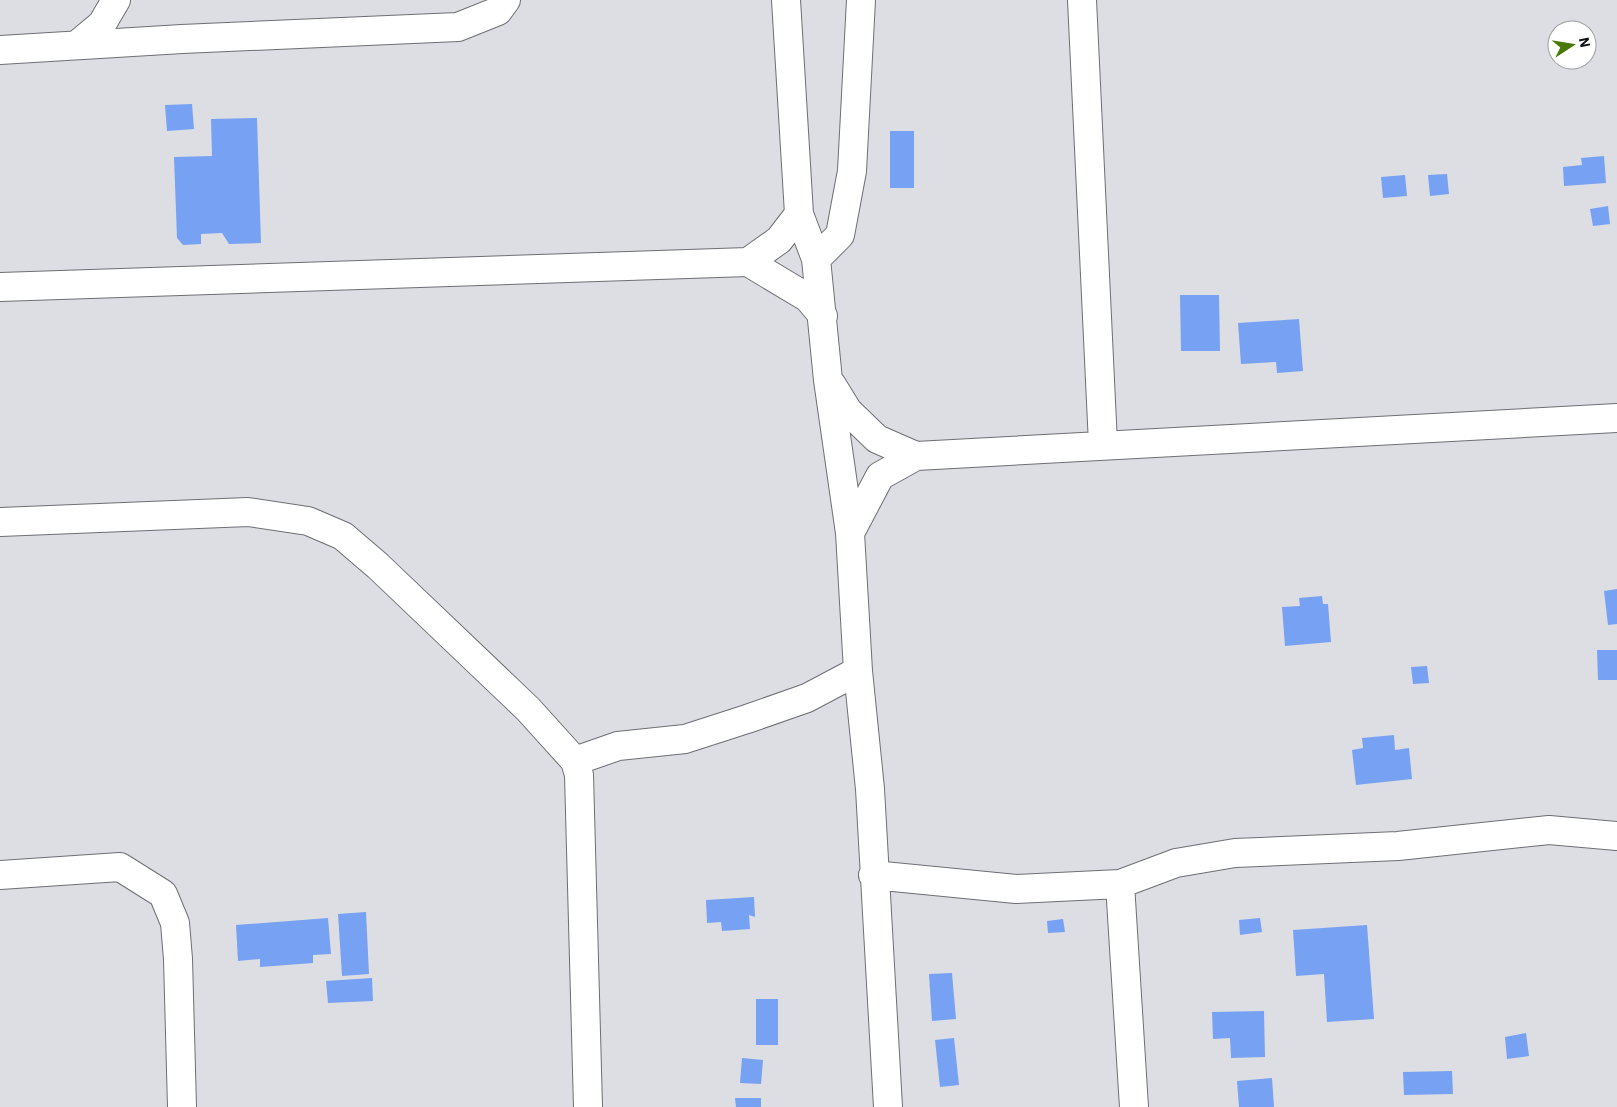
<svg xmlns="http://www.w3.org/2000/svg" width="1617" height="1107" viewBox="0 0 1617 1107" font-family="'IBM Plex Sans',sans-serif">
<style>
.building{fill:#77a1f2}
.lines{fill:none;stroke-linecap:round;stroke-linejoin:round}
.minor-casing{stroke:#6d6f73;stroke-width:30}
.minor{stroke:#fff;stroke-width:28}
</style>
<rect width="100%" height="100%" fill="#dcdee3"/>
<!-- building -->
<path class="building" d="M192,104L194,129L167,131L165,105Z
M257,118L261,243L229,244L222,233L201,234V244L183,245L177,238L174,157L212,156L211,119Z
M890,131H914V188H890Z
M1604,156L1606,183L1564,186L1563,167L1582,165L1581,158Z
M1447,174L1449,194L1430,196L1428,175Z
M1405,175L1407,196L1383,198L1381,177Z
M1608,206L1610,224L1593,226L1590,209Z
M1180,295H1219L1220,351H1181Z
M1299,319L1303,371L1277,373L1276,362L1241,364L1238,323Z
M1617,589V624L1608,625L1604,591Z
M1322,596L1323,604H1328L1331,642L1285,646L1282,607L1300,606L1299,598Z
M1597,650H1617V680H1598Z
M1427,666L1429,683L1413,684L1411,667Z
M1394,735L1395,750L1409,748L1412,779L1356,785L1352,750L1363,748L1362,738Z
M754,897L755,917L749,915L750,929L722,931L721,922L707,923L706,900Z
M366,912L369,974L342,976L338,914Z
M328,918L331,954L313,955V963L260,967V959L238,961L236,925Z
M1260,918L1262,932L1240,935L1239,920Z
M1063,919L1065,932L1048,933L1047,921Z
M1367,925L1374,1019L1327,1022L1324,974L1296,976L1293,930Z
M952,973L956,1019L932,1021L929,974Z
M372,978L373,1001L328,1003L326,981Z
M756,999H778V1045H756Z
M1264,1011L1265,1057L1231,1058L1230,1038L1213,1039L1212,1012Z
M1526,1033L1529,1056L1507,1059L1505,1037Z
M954,1038L959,1085L940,1087L935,1040Z
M742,1058L763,1060L761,1084L740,1083Z
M1452,1071L1453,1094L1404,1095L1403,1072Z
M1272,1078L1274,1107H1239L1237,1081Z
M735,1098H761V1107H736Z"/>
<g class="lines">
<!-- minor casing -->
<g class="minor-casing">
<path id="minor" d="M786,0L799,214L816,259L828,380L850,533L858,671L870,789L888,1107
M1082,0L1103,444
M78,44L102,24L116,0
M0,50L182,39L458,27L498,11L506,0
M816,259L840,235L852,171L861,0
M748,262L779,240L799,214
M0,287L748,262L808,298L823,316
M832,385L848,411L877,439L916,456
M0,522L248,512L308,521L343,536L378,566L528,709L575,761L579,775L588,1107
M850,533L880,476L916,456L1617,418
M575,761L618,746L685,739L747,719L807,698L858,671
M0,875L120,867L163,894L175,923L178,959L182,1107
M873,875L1016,889L1120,884L1176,863L1235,853L1398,846L1549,830L1617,836
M1120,884L1134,1107"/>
</g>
<!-- minor -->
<use href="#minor" class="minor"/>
</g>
<!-- north arrow -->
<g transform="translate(1572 45) rotate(78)"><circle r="24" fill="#ffffff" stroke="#9f9fa0"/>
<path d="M0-4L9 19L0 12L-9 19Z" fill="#477904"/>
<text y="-8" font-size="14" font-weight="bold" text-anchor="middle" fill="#0f1011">N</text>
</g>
</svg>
